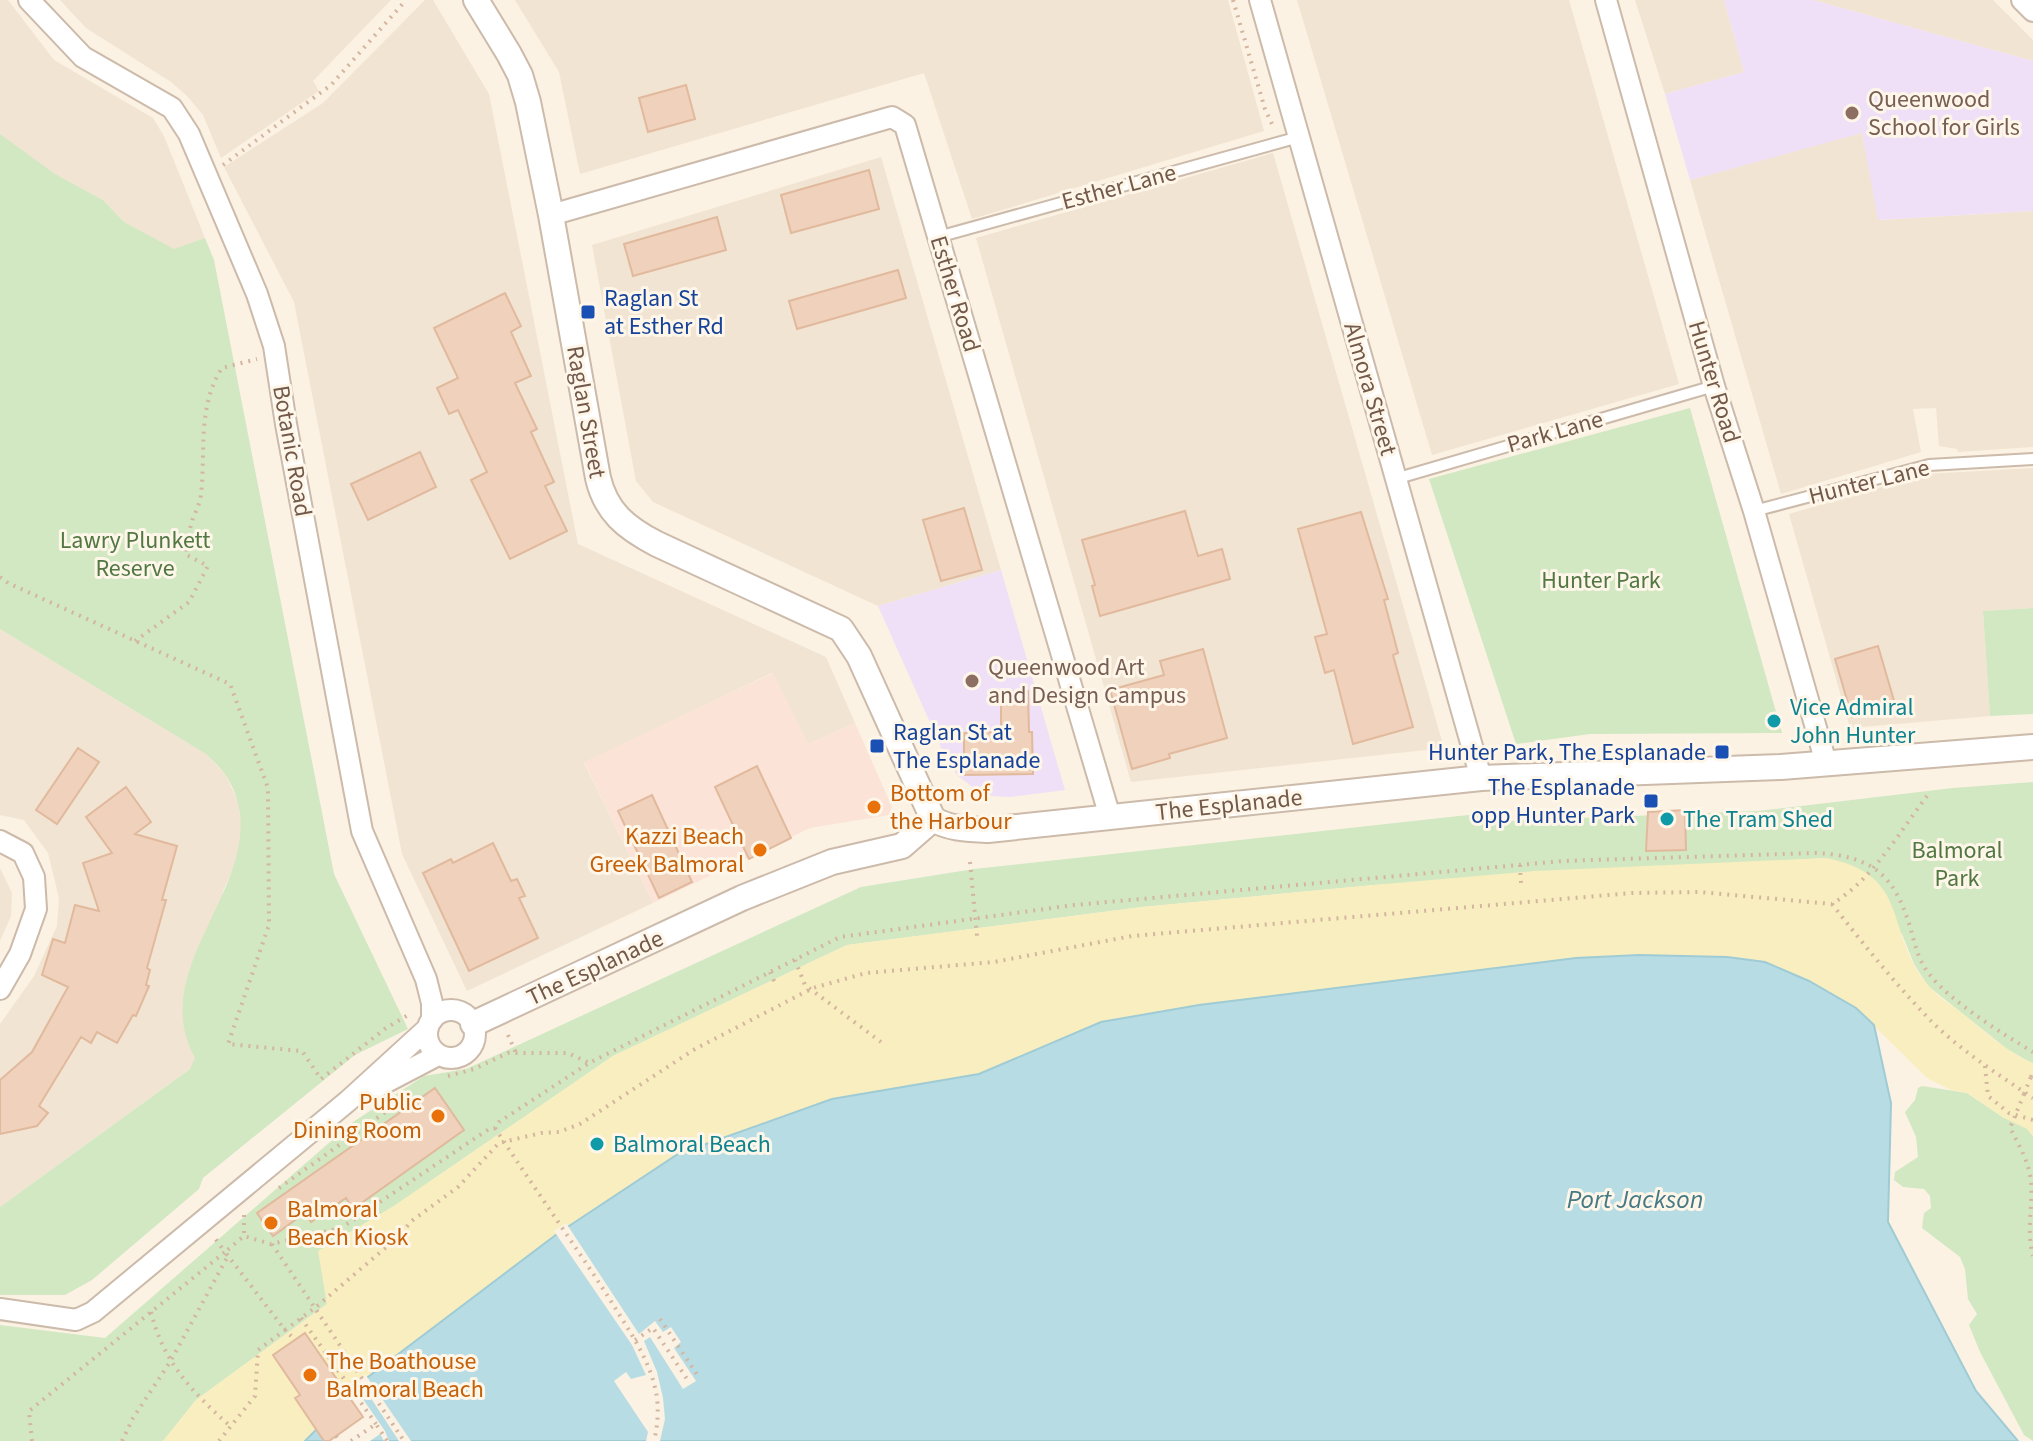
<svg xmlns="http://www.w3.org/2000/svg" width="2033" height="1441" viewBox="0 0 2033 1441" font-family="'Source Sans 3',sans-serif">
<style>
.residential{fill:#f2e4d2}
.commercial{fill:#fbe3d7}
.education{fill:#efe0f7}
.green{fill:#d1e8c2}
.sand{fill:#f9eebf}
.water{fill:#b8dce4;stroke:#9fcbd5;stroke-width:2}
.pier{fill:#fbf2e3}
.building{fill:#efd1bc;stroke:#e1b99d;stroke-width:2}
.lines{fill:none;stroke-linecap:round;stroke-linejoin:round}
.service-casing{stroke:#ccbaaa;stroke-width:14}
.minor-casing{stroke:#ccbaaa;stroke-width:24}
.tertiary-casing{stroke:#ccbaaa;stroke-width:28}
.path{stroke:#d4b59f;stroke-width:4;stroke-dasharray:2 6;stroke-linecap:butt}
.service{stroke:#fff;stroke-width:10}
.minor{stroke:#fff;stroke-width:20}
.tertiary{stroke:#fff;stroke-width:24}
.path-bridge{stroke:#d4b59f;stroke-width:4;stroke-dasharray:2 6;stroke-linecap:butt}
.education-dot{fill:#8d6e63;stroke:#fef6e9;stroke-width:3}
.transit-dot{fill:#1a4fb4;stroke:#fef6e9;stroke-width:3}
.culture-dot{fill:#0f9aa8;stroke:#fef6e9;stroke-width:3}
.food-dot{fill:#e8710a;stroke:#fef6e9;stroke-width:3}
.labels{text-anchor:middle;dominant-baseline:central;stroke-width:6;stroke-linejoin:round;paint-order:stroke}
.education-label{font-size:24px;fill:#785e54;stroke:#fef6e9;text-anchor:start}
.street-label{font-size:24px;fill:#72594a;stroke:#fef6e9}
.transit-label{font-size:24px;fill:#164399;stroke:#fef6e9;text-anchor:start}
.park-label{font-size:24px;fill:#517842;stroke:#fef6e9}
.culture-label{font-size:24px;fill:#0d838f;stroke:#fef6e9;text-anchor:start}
.food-label{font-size:24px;fill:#c56008;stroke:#fef6e9;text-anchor:start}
.water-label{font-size:26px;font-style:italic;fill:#457985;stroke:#fef6e9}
</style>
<rect width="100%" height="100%" fill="#fbf2e3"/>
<!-- residential -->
<path class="residential" d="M0,0H8L54,60L153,118L164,136L205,238L174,250L124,222L103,200L0,145Z
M60,0H391L313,81L319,91L221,158L203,115L187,96L171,82L86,28Z
M425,0H433L489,94L578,544L826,657L855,723L808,744L772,673L584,763L653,903L467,991L402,854L294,302L224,167L323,103Z
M515,0H1228L1264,131L972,219L924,73L580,174L559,72Z
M1297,0H1569L1679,384L1432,455Z
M1635,0H1724L1744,72L1665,94Z
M1813,0H1993L2033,40V61Z
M1862,132L1879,220L2033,211V447L1958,452L1957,449L1939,446L1936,408L1913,409L1921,452L1781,494L1690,180Z
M1273,153L1444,748L1131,782L976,238Z
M881,157L1001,570L878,606L653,502L636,481L592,245Z
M2033,468V608L1983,611L1990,716L1850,728L1789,514L1926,474Z
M0,629L206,754L226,775L238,802L242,829L237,860L223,891L198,1063L0,1207V1024L34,976L57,926L59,898L48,853L24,820L0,815Z
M0,868L12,893L11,916L0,941Z"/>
<!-- commercial -->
<path class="commercial" d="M773,673L808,744L855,723L892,807L889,815L810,828L653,903L584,762Z"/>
<!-- education -->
<path class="education" d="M1724,0H1813L2033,61V211L1878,220L1862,133L1690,180L1665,94L1744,72Z
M1001,570L1065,790L1010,797L991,796L976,790L957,775L945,756L878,606Z"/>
<!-- green -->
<path class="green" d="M0,134L55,174L103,200L124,222L174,249L205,238L214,260L334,874L408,1029L355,1055L203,1178L199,1189L92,1280L65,1295H0V1207L190,1069L195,1058C141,960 284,873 227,777C222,769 213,761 206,754L0,629Z
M1690,408L1782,733L1590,734L1516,744L1429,479Z
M2033,608V714L1990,716L1983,611Z
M2033,782V1086L2027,1129L2033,1136V1441L2024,1435L1980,1352L1969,1325L1977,1314L1968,1299L1965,1269L1960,1257L1922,1228L1924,1213L1931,1208L1930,1196L1924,1189L1903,1187L1894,1180L1895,1172L1918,1157L1916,1137L1905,1112L1915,1100L1918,1088L1922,1086L1967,1093L2004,1118L2028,1061L2007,1049L1928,986L1914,964L1902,934L1826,858L1374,885L1142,907L847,945L613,1056L394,1206L319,1251L327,1304L196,1400L163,1441H0V1325L105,1338L353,1122L424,1076L466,1069L861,887L974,869L1477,814L1505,821L1758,811L1953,788Z"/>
<!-- sand -->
<path class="sand" d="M1826,858C1913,875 1883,932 1928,985C1936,995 1947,1002 1957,1009C1981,1028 2004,1051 2033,1063V1136L2027,1129L2004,1118L1967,1093L1951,1090L1927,1078L1856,1008L1809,981L1765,962L1727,957L1639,955L1576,958L1199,1005L1101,1022L979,1074L832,1099L678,1154L557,1234L368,1377L305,1441H163L196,1400L327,1304L318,1251L394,1206L613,1056L847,945L1142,907L1374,885L1534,871Z"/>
<!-- water -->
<path class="water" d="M1639,955L1727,957L1765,962L1809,981L1856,1008L1874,1025L1891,1103L1888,1222L1976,1391L2018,1441H305L368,1377L557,1234L678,1154L832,1099L979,1074L1101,1022L1199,1005L1576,958Z"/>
<!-- pier -->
<path class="pier" d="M566,1223L639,1334L655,1321L663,1332L671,1327L681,1342L674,1348L696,1381L683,1389L650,1337L644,1341L657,1372L663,1398L665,1419L660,1441H646L648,1432L614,1381L626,1372L631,1379L646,1375L632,1345L554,1231Z
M365,1374L411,1441H399L359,1380Z
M354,1386L385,1431L389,1441H384L380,1434L370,1441H329L362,1418L346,1393Z"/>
<!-- building -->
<path class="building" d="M686,85L695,119L648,132L639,98Z
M869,170L879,209L791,233L781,195Z
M717,217L726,250L633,276L624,244Z
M898,270L906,298L797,329L789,301Z
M505,293L521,326L511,332L531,376L515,383L537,429L531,432L554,482L545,486L567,531L510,559L471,480L487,472L458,410L449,414L437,388L458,378L434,328Z
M420,452L436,487L368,520L351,484Z
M964,508L982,570L941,581L923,520Z
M1185,511L1198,556L1222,549L1230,579L1100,616L1092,586L1095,585L1082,540Z
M1361,512L1388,599L1384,600L1398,653L1393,655L1413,727L1353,744L1334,670L1325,673L1315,637L1327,634L1298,529Z
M1878,646L1895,704L1852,717L1835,659Z
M1203,649L1227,738L1169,754L1170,758L1132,769L1110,690L1164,675L1160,661Z
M1028,691L1029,732H1032L1033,774L964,775V733L1001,732V692Z
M78,748L99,762L57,824L36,810Z
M757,766L791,838L749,859L715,787Z
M126,787L151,822L135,834L177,846L162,900H166L147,968L150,970L146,985L149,986L136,1016L133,1015L117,1043L97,1032L91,1043L81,1037L39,1106L48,1113L37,1126L0,1134V1080L32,1052L68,987L42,975L53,939L65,943L75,905L99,911L83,863L112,853L86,817Z
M652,795L692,882L659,898L618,811Z
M1685,810L1686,850L1646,851L1648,812Z
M493,843L511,881L517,879L525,896L519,898L538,938L469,971L423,873L451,859L453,863Z
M435,1088L464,1130L353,1209L346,1198L311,1222L305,1213L273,1236L257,1213Z
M305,1333L363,1417L329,1441H324L295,1398L300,1395L273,1355Z"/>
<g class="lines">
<!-- service casing -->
<g class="service-casing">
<path id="service" d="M938,237L1299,137
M1395,479L1714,386
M1754,511L1929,465L2033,459"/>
</g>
<!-- minor casing -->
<g class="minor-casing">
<path id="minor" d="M29,0L83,57L172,108L189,134L257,294L274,346L286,424L362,831L426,979L432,1003V1020
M1260,0L1481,778
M1606,0L1714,386L1754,511L1826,763
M2022,0L2033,11
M551,215L892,117L905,125L1110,817
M0,841L23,853L34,877L36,909L20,954L0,989
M427 1034a24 24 0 1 1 48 0a24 24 0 1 1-48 0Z
M373,1089L438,1055
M0,1309L76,1320L93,1312L348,1101L428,1028"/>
</g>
<!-- tertiary casing -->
<g class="tertiary-casing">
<path id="tertiary" d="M476,0L509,54L520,75L528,102L551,215L598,478C606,512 626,528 657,544L841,629L859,656L933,819
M933,819C949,829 969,829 988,830L1481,778L1781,767L2033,747
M473,1024L742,898L832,862L902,846L933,819"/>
</g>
<!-- path -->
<path class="path" d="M1233,0L1265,109L1272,124
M223,165L331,85L406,0
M0,577L8,583L230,684L268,788L269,925L228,1044L302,1051L321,1079L386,1028L410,1014
M135,641L189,602L208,566L185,554C187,544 189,534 191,524C194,514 200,505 201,494C206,450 197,407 222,368L257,359
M1927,796C1899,833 1872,880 1832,904L1699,892L1632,893L1132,936L994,962L866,973L813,988L695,1049L580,1124L559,1132L541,1133L499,1143L458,1187L413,1220L390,1244L316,1307L285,1330L225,1252L244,1236L271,1244L341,1228L489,1129L495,1128L499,1122L589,1063L840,937L1074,905L1563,861L1816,853C1873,856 1895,875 1911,930C1915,945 1919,962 1930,975C1951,1002 2003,1034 2033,1052
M970,862L977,936
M1520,865L1521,883
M1832,904C1864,945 1897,986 1933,1023C1963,1052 1999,1075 2033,1098
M795,960L805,985L881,1042
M770,972L776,985
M508,1035L516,1053
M1985,1066L1988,1096L2009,1113L2033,1120
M448,1076L474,1069L508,1053H568L589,1063
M2031,1077L2033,1072
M2024,1094L2010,1128C2019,1145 2029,1162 2031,1181C2033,1206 2026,1232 2033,1256
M279,1188L405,1098
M244,1215V1236
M272,1244L404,1441
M151,1312C163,1362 193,1393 230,1426
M301,1318L376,1424
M660,1319L698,1376
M635,1340L653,1328L687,1379
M336,1436L340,1441
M32,1441L29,1411L225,1252L214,1237
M122,1441L133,1418L170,1362L228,1256
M219,1441L255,1396L258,1350L285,1330L295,1340
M351,1441L376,1424L387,1441"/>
<!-- service -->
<use href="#service" class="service"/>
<!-- minor -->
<use href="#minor" class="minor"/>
<!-- tertiary -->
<use href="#tertiary" class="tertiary"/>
<!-- path-bridge -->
<path class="path-bridge" d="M2024,1094L2031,1077
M495,1128C532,1185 572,1241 609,1298C627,1328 649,1357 656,1392C659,1408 658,1425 654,1441"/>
</g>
<!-- markers -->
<g class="education-dot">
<circle cx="1852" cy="113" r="8"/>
<circle cx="972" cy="681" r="8"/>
</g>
<g class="transit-dot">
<rect x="580" y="304" width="16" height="16" rx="4"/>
<rect x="869" y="738" width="16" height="16" rx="4"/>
<rect x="1714" y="744" width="16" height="16" rx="4"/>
<rect x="1643" y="793" width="16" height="16" rx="4"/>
</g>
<g class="culture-dot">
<circle cx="1774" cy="721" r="8"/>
<circle cx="1667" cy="819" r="8"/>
<circle cx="597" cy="1144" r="8"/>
</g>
<g class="food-dot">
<circle cx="874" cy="807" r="8"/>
<circle cx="760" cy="850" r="8"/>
<circle cx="438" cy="1116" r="8"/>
<circle cx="271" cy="1223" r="8"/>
<circle cx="310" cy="1375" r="8"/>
</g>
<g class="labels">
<!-- education labels -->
<g class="education-label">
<text x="1868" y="99">Queenwood<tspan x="1868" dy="28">School for Girls</tspan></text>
<text x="988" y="667">Queenwood Art<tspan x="988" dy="28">and Design Campus</tspan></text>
</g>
<!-- street labels -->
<g class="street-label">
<text transform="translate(1119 187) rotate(-15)">Esther Lane</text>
<text transform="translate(955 294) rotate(73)">Esther Road</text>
<text transform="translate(1714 382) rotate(73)">Hunter Road</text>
<text transform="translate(1370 389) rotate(74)">Almora Street</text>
<text transform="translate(586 412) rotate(80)">Raglan Street</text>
<text transform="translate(1555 432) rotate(-16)">Park Lane</text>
<text transform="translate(292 451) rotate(80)">Botanic Road</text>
<text transform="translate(1869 482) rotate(-14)">Hunter Lane</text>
<text transform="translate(1229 805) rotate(-6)">The Esplanade</text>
<text transform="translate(595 968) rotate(-25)">The Esplanade</text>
</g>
<!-- transit labels -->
<g class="transit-label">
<text x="604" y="298">Raglan St<tspan x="604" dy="28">at Esther Rd</tspan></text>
<text x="893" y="732">Raglan St at<tspan x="893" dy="28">The Esplanade</tspan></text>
<text x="1706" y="752" text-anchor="end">Hunter Park, The Esplanade</text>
<text x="1635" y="787" text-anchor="end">The Esplanade<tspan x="1635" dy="28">opp Hunter Park</tspan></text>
</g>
<!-- park labels -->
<g class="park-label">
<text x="135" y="540">Lawry Plunkett<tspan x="135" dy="28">Reserve</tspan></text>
<text x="1601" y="580">Hunter Park</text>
<text x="1957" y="850">Balmoral<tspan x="1957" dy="28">Park</tspan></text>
</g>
<!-- culture labels -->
<g class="culture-label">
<text x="1790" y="707">Vice Admiral<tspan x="1790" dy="28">John Hunter</tspan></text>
<text x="1683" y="819">The Tram Shed</text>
<text x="613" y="1144">Balmoral Beach</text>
</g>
<!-- food labels -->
<g class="food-label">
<text x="890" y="793">Bottom of<tspan x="890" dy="28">the Harbour</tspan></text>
<text x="744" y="836" text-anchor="end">Kazzi Beach<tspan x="744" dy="28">Greek Balmoral</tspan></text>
<text x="422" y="1102" text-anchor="end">Public<tspan x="422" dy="28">Dining Room</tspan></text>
<text x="287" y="1209">Balmoral<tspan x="287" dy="28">Beach Kiosk</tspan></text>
<text x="326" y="1361">The Boathouse<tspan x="326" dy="28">Balmoral Beach</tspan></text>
</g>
<!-- water labels -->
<g class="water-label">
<text x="1635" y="1199">Port Jackson</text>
</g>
</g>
</svg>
